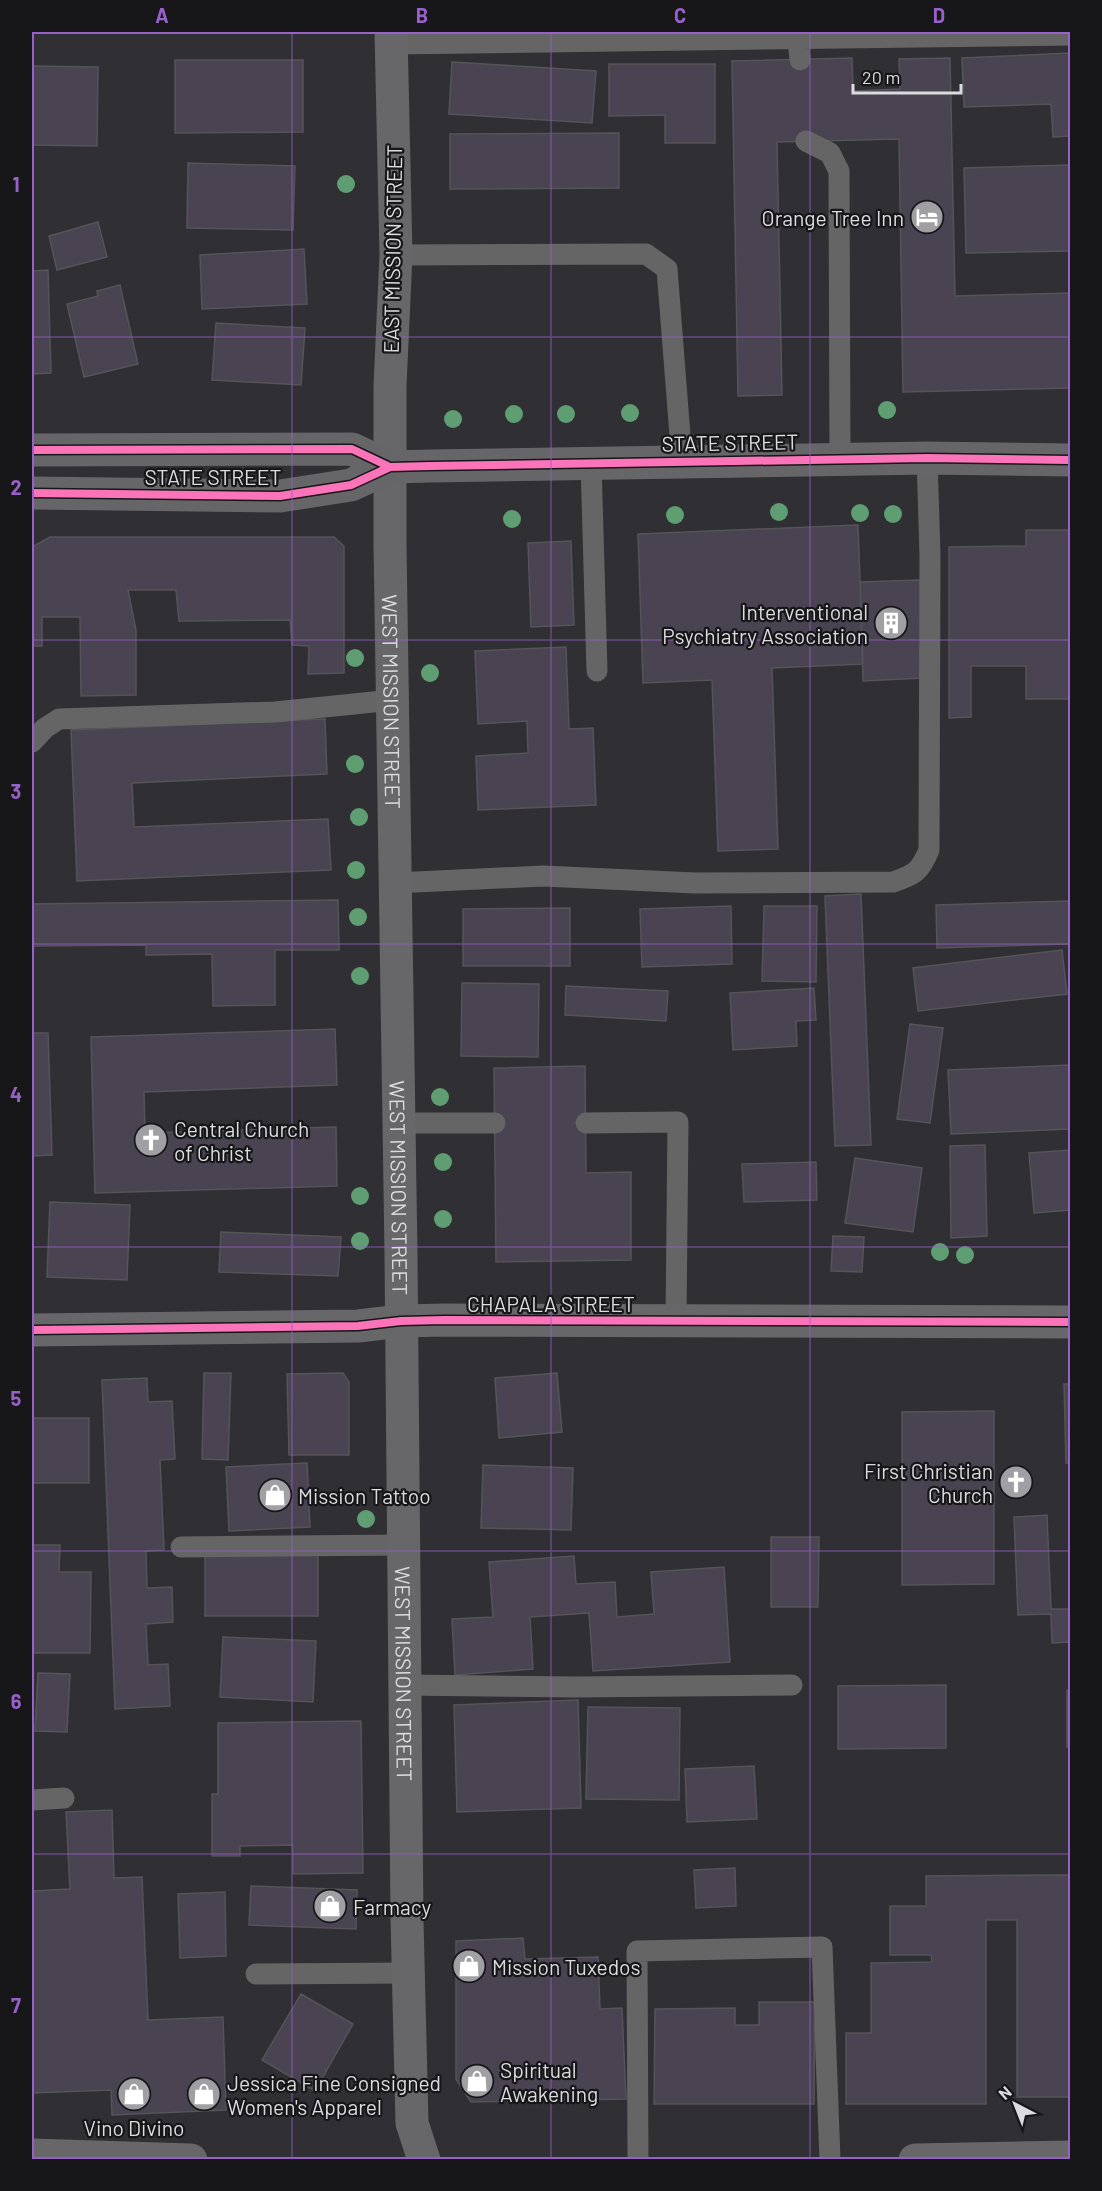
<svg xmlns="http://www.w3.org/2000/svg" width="1102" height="2191" viewBox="0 0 1102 2191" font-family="Barlow,sans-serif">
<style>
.building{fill:#494352;stroke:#555458;stroke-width:1.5}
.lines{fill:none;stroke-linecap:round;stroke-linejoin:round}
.lane{stroke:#666566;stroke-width:21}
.secondary{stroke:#676669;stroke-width:33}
.primary{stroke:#666567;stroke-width:33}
.cycleway-casing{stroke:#171719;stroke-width:11}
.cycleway{stroke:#fb73b8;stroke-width:8}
.tree{fill:#5f9e73}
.grid{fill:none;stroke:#9860c9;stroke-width:1.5;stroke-opacity:0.55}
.labels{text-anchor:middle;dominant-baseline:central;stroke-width:4.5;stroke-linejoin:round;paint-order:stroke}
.poi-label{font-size:21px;fill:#dcdbdf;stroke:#171719;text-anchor:start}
.street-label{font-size:21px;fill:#dcdbdf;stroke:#171719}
.neatline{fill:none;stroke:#9860c9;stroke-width:2}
.grid-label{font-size:20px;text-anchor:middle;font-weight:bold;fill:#9860c9}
</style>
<rect width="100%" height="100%" fill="#302f33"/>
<!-- building -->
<path class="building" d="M1070,53V136L1053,137L1051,104L964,107L962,58Z
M852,58L853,91L900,89L899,59L950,58L955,296L1070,293V388L903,392L899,139L777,142L782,395L738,396L732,61Z
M175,60H303V132L175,133Z
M452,62L596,71L592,123L449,114Z
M609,64H715V143H665V115L609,116Z
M32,66L98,67L97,146L32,145Z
M619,133V188L450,189V134Z
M188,163L295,166L293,230L187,228Z
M1070,165V251L966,253L964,168Z
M98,222L107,257L57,270L49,236Z
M304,249L307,304L202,309L200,255Z
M48,270L51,373L32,374V271Z
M120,285L138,364L84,377L67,304L98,296L97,291Z
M216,323L305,328L301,385L212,380Z
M858,525L863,664L772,668L778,849L718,851L712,680L643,683L638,534Z
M1026,530H1070V699H1026V666H971V717L949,718V547L1026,546Z
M50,537H334L344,546V673L308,674L309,646L292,645L290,620L179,621L176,590H128L136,630V695L81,696L80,617H42V646H32V547Z
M571,541L574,625L531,627L528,543Z
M920,580L923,678L863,681L860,582Z
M566,647L569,729L593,728L596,805L478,810L476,756L528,753L527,721L478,724L475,651Z
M325,719L327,774L132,783L134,827L328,819L331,870L77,881L71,730Z
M861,894L871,1145L835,1146L825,896Z
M338,900L339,950H275V1005L213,1006L212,954L146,955V945L32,946V904Z
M1070,901V944L937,948L936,905Z
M731,906L732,964L642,967L640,909Z
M764,906H817L816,982L762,981Z
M570,908V966H463V909Z
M1062,950L1067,994L918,1011L913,968Z
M462,983L539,984L538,1057L461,1056Z
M566,986L668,991L666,1021L565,1015Z
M814,988L816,1020L796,1021L797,1046L733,1050L730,993Z
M910,1024L943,1028L930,1123L897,1119Z
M335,1029L337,1085L144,1092L145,1133L336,1127L337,1186L95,1193L91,1037Z
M32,1033H48L52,1155L32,1156Z
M1070,1065V1129L951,1134L948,1070Z
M585,1066L586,1173L631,1172V1260L496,1262L494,1068Z
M985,1145L987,1236L951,1238L950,1146Z
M1070,1150V1210L1034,1213L1029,1153Z
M855,1158L922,1168L913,1232L845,1223Z
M816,1162L817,1200L744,1202L742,1164Z
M50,1202L130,1205L127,1280L47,1277Z
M221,1232L341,1237L338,1276L219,1272Z
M833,1236L864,1237L862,1272L831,1271Z
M204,1373H231L228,1460L202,1459Z
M343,1373L349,1382V1455H289L287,1374Z
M557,1373L562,1432L499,1438L495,1378Z
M147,1378L148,1402L172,1401L175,1459L160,1460L164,1550L146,1551L147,1588L172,1587L173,1622L146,1624L148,1665L168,1664L170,1706L115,1709L102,1380Z
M1064,1384H1070V1463H1066Z
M994,1411V1584L902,1585V1412Z
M32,1418H89V1483H32Z
M307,1463L310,1527L229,1531L226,1467Z
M483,1465L573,1468L571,1530L481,1528Z
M1047,1515L1051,1609H1070V1642L1052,1643L1051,1614L1018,1615L1014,1517Z
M771,1537H819L818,1607H771Z
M33,1545H60L59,1572H91L90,1653H32Z
M205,1554H318V1616H205Z
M574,1556L576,1584L615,1582L617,1617L654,1614L651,1572L724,1567L730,1662L593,1671L589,1613L530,1617L533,1669L455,1675L452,1619L493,1617L489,1562Z
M223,1637L316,1641L313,1702L220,1697Z
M38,1673L70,1674L67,1732L35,1731Z
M946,1685V1748L838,1749V1686Z
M1067,1690H1070V1747H1067Z
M578,1700L581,1808L457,1812L454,1705Z
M588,1707L680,1708L679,1800L586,1799Z
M361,1721L363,1873L293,1874V1845L240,1846V1856H212V1794H218V1723Z
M754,1766L757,1819L687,1822L685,1769Z
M112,1810L114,1878L142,1877L148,2020L223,2017L226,2110L112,2115L111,2090L32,2093V1891L70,1889L66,1812Z
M735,1868L736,1906L696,1908L694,1870Z
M1070,1875V2097H1017V1920H986V2104H846V2033H871V1963L932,1962L931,1955H890V1906H926V1876Z
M251,1886L357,1890L356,1929L249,1925Z
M225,1892L226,1956L180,1958L178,1894Z
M523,1938L525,1959L598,1957L600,2009L622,2008L626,2099L471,2102L456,2079V1941Z
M301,1994L353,2024L315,2091L262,2060Z
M759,2002H815L814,2104H654L655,2009L735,2008V2025H759Z"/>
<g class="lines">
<!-- lane -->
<path class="lane" d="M798,38L800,60
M391,44L1070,35
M806,141L830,153L839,171L840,459
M396,255L646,254L667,269L682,461
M591,463L597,671
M32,742L45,728L59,719L275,712L393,700
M395,883L543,876L695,883L893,882C914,875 920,872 929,850L930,555L927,458
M399,1123H495
M586,1123L678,1122L676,1321
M181,1547L404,1545
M404,1685L574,1687L792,1685
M32,1800L64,1798
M256,1974L408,1973
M638,2160L637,1951L822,1947L830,2160"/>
<!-- secondary -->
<g class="secondary">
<path id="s1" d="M391,32L396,255L390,386V544L401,1254L407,1919L412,2123L424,2160"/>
<path d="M32,1330L358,1326L401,1321L444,1320L1070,1322"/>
<path d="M32,2155L191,2160"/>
<path d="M915,2160L1070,2157"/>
</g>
<!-- primary -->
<path class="primary" d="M32,450L352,449L390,467
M32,493L280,496L351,485L390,467L430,466L927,458L1070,460"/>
<!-- cycleway casing -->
<g class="cycleway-casing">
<path id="cycleway" d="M32,450L352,449L390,467
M32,493L280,496L351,485L390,467L430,466L927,458L1070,460
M32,1330L358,1326L401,1321L444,1320L1070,1322"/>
</g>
<!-- cycleway -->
<use href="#cycleway" class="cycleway"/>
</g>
<!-- trees -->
<g class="tree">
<circle cx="346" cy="184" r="9"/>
<circle cx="887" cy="410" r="9"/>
<circle cx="630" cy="413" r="9"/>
<circle cx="514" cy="414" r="9"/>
<circle cx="566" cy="414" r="9"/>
<circle cx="453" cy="419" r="9"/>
<circle cx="779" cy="512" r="9"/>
<circle cx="860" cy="513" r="9"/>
<circle cx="893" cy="514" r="9"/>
<circle cx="675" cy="515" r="9"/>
<circle cx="512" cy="519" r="9"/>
<circle cx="355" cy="658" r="9"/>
<circle cx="430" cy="673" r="9"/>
<circle cx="355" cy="764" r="9"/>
<circle cx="359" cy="817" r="9"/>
<circle cx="356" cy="870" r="9"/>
<circle cx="358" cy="917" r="9"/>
<circle cx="360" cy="976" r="9"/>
<circle cx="440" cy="1097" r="9"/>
<circle cx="443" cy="1162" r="9"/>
<circle cx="360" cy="1196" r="9"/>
<circle cx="443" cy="1219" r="9"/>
<circle cx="360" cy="1241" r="9"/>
<circle cx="940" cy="1252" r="9"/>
<circle cx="965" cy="1255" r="9"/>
<circle cx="366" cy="1519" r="9"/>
</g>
<!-- grid -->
<path class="grid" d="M292,32V2160M551,32V2160M810,32V2160M32,337H1070M32,640H1070M32,944H1070M32,1247H1070M32,1551H1070M32,1854H1070"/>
<!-- icons -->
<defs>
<g id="hotel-disc" transform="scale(1.725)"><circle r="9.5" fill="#a09fa3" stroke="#171719"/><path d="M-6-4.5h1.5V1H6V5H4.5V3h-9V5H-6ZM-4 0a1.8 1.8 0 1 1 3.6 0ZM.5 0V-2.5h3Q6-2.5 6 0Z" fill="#fff"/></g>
<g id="building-disc" transform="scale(1.725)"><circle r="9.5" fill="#a09fa3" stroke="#171719"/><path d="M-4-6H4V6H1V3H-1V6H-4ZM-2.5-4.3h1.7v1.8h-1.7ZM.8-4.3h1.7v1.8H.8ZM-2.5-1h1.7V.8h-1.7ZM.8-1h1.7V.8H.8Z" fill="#fff"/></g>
<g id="church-disc" transform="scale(1.725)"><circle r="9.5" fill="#a09fa3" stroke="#171719"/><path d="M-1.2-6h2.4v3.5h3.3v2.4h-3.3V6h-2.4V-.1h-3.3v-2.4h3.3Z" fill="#fff"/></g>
<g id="shop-disc" transform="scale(1.725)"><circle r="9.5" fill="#a09fa3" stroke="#171719"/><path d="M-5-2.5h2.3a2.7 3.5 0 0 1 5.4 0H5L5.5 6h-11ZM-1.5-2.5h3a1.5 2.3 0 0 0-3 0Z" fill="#fff"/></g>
</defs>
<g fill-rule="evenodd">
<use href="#hotel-disc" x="927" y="217"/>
<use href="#building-disc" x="891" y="623"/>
<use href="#church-disc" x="151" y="1140"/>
<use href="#church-disc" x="1016" y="1482"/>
<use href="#shop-disc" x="275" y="1495"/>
<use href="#shop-disc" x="330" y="1906"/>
<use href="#shop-disc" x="469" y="1966"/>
<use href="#shop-disc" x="477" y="2081"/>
<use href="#shop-disc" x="134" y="2094"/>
<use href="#shop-disc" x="204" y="2094"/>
</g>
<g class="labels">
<!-- poi labels -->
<g class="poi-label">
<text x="904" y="217" text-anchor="end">Orange Tree Inn</text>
<text x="868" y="611" text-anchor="end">Interventional<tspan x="868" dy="24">Psychiatry Association</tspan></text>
<text x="174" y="1128">Central Church<tspan x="174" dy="24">of Christ</tspan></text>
<text x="993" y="1470" text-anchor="end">First Christian<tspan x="993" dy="24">Church</tspan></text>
<text x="298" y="1495">Mission Tattoo</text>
<text x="353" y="1906">Farmacy</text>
<text x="492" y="1966">Mission Tuxedos</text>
<text x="500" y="2069">Spiritual<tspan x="500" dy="24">Awakening</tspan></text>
<text x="227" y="2082">Jessica Fine Consigned<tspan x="227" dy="24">Women's Apparel</tspan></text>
<text x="134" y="2127" text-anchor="middle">Vino Divino</text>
</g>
<!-- street labels -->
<g class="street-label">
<text transform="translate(392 249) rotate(-89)">EAST MISSION STREET</text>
<text transform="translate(730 442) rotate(-1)">STATE STREET</text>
<text x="213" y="476">STATE STREET</text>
<text stroke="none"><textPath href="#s1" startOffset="670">WEST MISSION STREET</textPath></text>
<text stroke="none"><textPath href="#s1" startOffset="1156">WEST MISSION STREET</textPath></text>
<text x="551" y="1303">CHAPALA STREET</text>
<text stroke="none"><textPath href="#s1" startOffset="1642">WEST MISSION STREET</textPath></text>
</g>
</g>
<!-- border -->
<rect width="1102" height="2191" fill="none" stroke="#171719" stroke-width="66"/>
<!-- north arrow -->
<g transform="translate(1015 2104) rotate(318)" stroke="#171719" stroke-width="4.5" paint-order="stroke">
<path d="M0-4.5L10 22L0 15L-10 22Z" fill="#dcdbdf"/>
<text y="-9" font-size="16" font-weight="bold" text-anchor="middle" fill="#dcdbdf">N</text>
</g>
<!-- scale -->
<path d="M853 84v9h108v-9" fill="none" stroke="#dcdbdf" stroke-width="3"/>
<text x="862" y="84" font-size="18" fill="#dcdbdf" stroke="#171719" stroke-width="4.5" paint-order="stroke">20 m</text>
<rect x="33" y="33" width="1036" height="2125" class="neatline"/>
<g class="grid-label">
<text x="162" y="23">A</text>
<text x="422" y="23">B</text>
<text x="680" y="23">C</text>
<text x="939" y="23">D</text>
<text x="16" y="192">1</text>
<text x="16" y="495">2</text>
<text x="16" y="799">3</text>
<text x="16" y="1102">4</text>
<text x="16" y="1406">5</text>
<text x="16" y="1709">6</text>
<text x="16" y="2013">7</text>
</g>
</svg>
